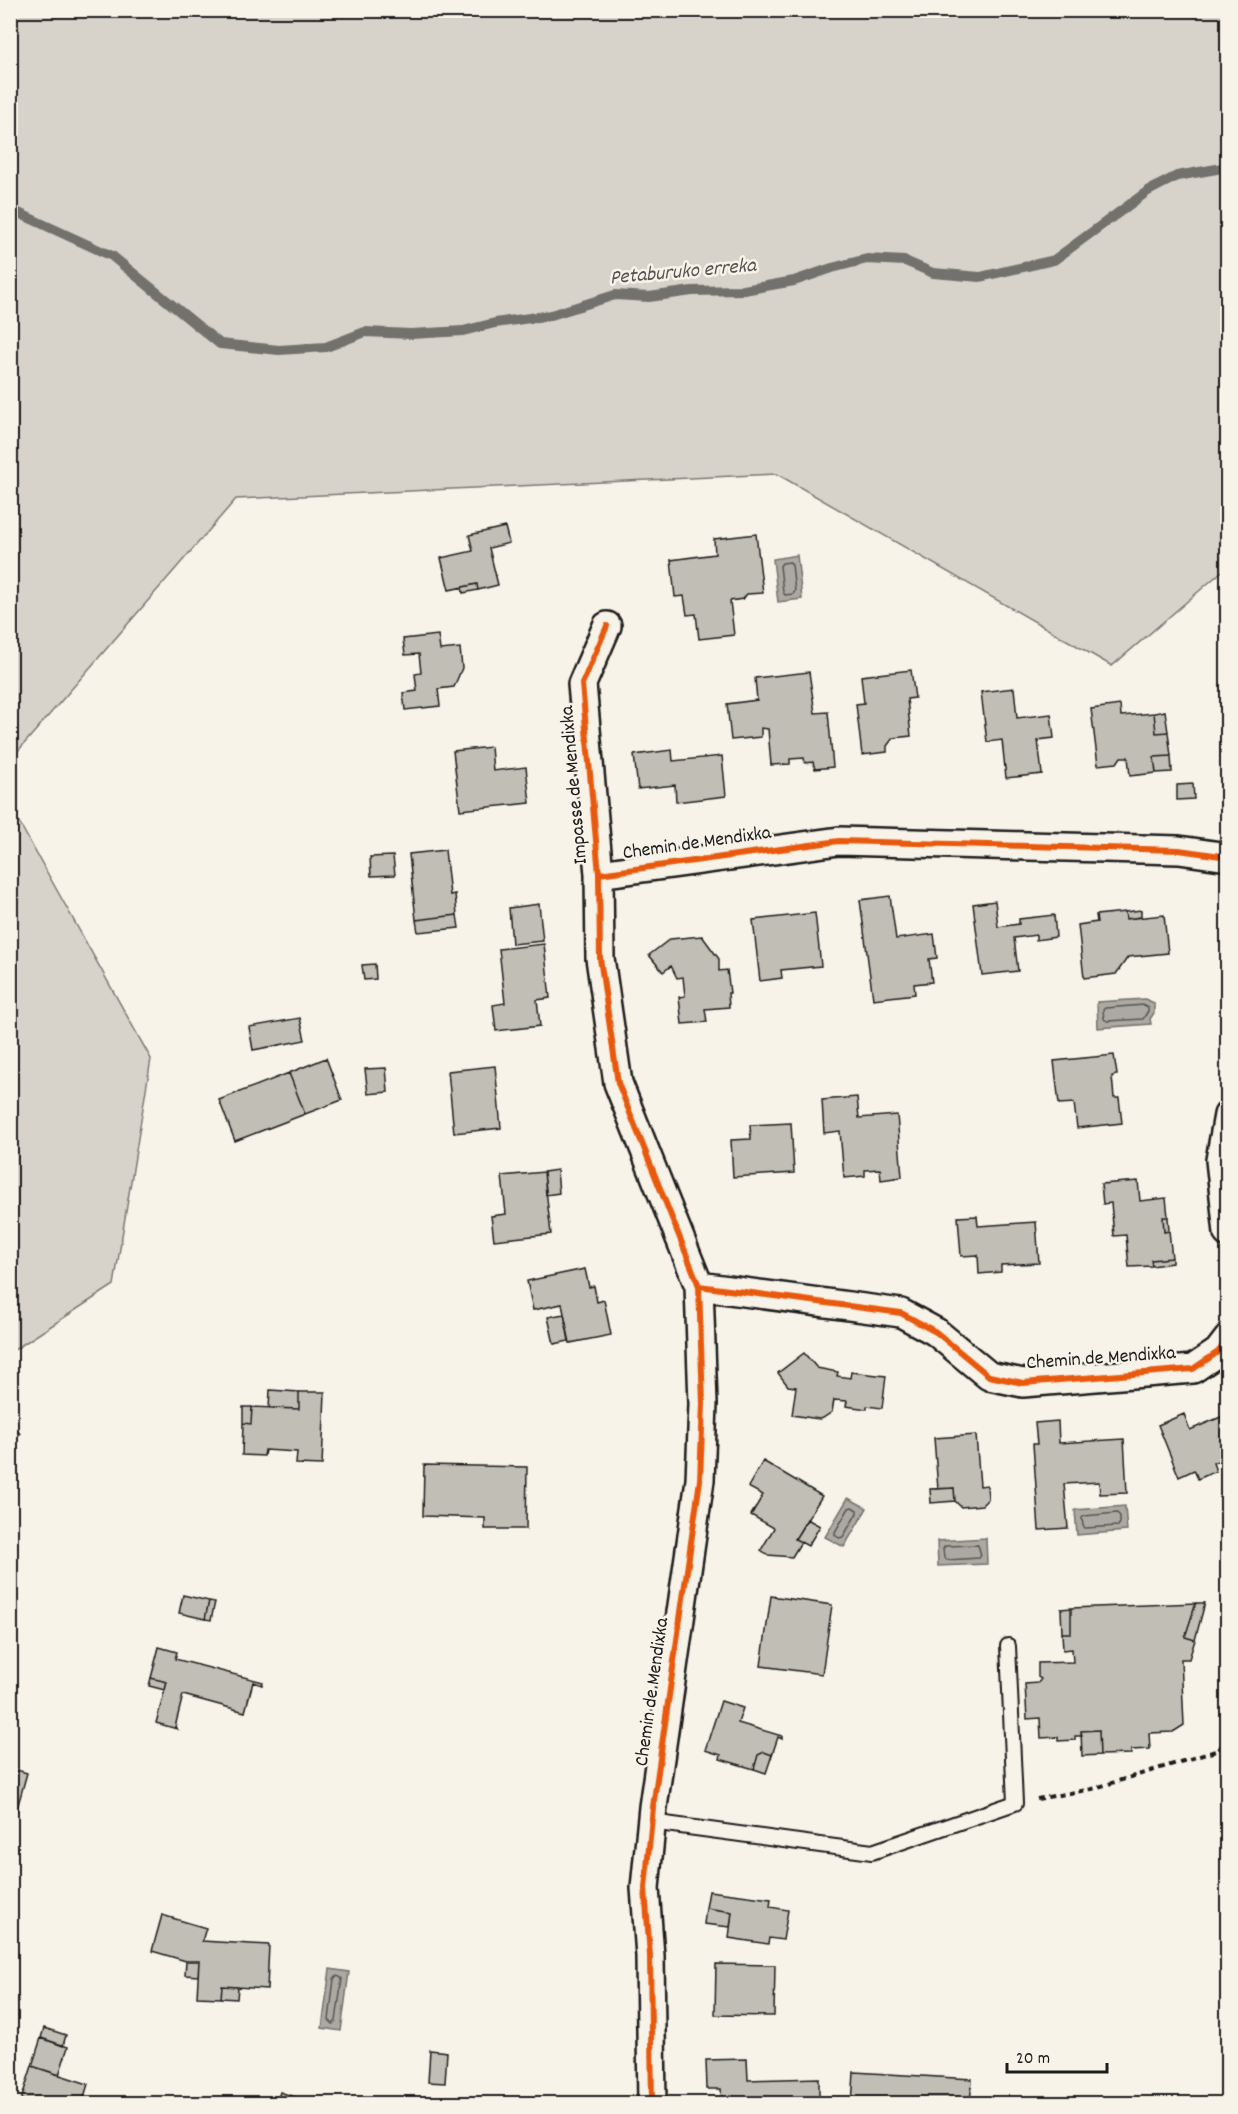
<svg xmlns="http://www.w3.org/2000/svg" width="1238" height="2114" viewBox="0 0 1238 2114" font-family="Dekko,sans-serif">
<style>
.green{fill:#d7d3cb;stroke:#7a7874;stroke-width:1.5}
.water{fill:#aca9a2;stroke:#72716c;stroke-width:1.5}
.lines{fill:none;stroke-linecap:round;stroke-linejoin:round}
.shore{stroke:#565452;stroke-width:1.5}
.stream{stroke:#72716c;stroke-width:10}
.building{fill:#c0beb5;stroke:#1c1c1c;stroke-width:1.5}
.lane-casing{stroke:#1c1c1c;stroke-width:18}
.street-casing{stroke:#1c1c1c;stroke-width:32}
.path{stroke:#1c1c1c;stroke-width:4;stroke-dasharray:6 4.5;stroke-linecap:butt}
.lane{stroke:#f7f3e8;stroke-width:14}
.street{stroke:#f7f3e8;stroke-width:27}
.cycleway-casing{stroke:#f7f3e8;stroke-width:10}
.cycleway{stroke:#e8590c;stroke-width:6}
.labels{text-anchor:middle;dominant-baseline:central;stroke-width:5;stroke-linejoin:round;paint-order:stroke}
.street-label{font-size:20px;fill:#1c1c1c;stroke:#f7f3e8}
.water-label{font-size:21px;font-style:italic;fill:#565452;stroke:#f7f3e8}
</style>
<rect width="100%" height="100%" fill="#f7f3e8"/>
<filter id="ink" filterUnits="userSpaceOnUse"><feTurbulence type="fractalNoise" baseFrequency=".0167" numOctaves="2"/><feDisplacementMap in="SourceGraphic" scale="12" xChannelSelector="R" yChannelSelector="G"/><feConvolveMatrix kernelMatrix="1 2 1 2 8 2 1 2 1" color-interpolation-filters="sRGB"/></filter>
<g filter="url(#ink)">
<!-- green -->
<path class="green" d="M11,10L1227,11V567L1112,666L777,474L236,499L11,759Z
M10,806L151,1059L114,1285L11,1352Z"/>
<!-- water -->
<path class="water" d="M797,555L802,599L778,602L773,559Z
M1145,999L1154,1003V1013L1150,1019L1151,1024L1098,1028L1097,1002Z
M848,1498L867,1508L844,1547L825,1537Z
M1125,1506L1127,1531L1077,1535L1075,1510Z
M986,1538L987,1564L938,1566L937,1541Z
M330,1969L349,1972L341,2031L322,2028Z"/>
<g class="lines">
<!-- shore -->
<path class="shore" d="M790,562L792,565L795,591L793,594L785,595L783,592L780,566L782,563Z
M1144,1005L1148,1007V1011L1143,1019L1107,1021L1104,1019L1103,1010L1105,1008Z
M852,1507L857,1510V1513L843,1537L839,1538L835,1535V1532L849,1508Z
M1117,1513L1120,1516V1523L1118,1526L1085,1528L1083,1526L1082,1518L1084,1516Z
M978,1545L981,1555L979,1558L947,1560L944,1558L943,1549L945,1546Z
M336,1976L340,1977L342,1979L336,2021L333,2024L329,2020L334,1979Z"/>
<!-- stream -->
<path class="stream" d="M10,209L112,256L220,344L279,350L326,347L365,332L411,334L463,331L495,323L551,315L615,295L649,297L692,291L744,290L794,281L832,268L867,259L905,261L933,273L980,277L1054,260L1148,191L1177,176L1228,167"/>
</g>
<!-- building -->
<path class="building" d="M505,527L509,543L489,548L498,585L478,590L477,584L449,590L441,558L473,551L469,535Z
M756,534L763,593L747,594L743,599L730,601L734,635L699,639L696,614L687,615L684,596L675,597L671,560L715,554L714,539Z
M477,584L478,590L463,593L462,587Z
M438,635L440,650L460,648L462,668L454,687L438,689L440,706L405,710L403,693L417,691L415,674L421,673L419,654L405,655L403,639Z
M911,670L915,698L907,699L911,736L893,738L887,746V752L862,755L856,704L864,703L861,676Z
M809,672L815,713L828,712L833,767L815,769L813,762L805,763L804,758L790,759V764L771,765L768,729L761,728V737L731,740L727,704L757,700L755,678Z
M1014,688L1017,718L1051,714L1054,738L1038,740L1042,774L1006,778L1002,740L987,742L981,692Z
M1120,705L1121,716L1154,713L1156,733L1168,732L1171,756L1154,757L1156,773L1130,776L1128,757H1121L1117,763L1098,765L1091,709Z
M1165,711L1168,732L1156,733L1154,713Z
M491,747L493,771L526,767L530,803L460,810L453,751Z
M672,750L673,761L722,756L726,796L676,802L675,785L638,789L634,755Z
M1171,756L1172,772L1156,773L1154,757Z
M1193,784L1194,799L1177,800V785Z
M445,850L450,895L455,894L457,915L416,920L409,854Z
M393,856L395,875L371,876L370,857Z
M890,896L896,939L934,934L937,958L929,959L932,982L914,984L915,994L873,999L860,900Z
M995,901L998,927L1019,924V919L1054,915L1056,937L1036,940V935L1014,938L1018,971L982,975L973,904Z
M539,904L543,941L512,944L509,908Z
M1141,910V917L1126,919L1125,912Z
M1125,912L1126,919L1164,915L1168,953L1128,957L1116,974L1084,978L1078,925L1097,922L1096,915Z
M815,913L821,966L781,970L782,978L760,981L753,920Z
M457,915L459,928L418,932L416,920Z
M702,936L719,959V971L727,970L730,993H728L729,1007L705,1009L707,1022L682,1024L679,997L685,996L683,977L677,978L671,966L663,972L649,955L670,939Z
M544,944L550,998L537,1000L540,1026L496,1031L493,1005L505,1003L499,949Z
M375,964L376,979L364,980L362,965Z
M300,1018L305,1040L253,1050L249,1027Z
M1114,1055L1117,1075L1112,1076L1114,1098H1119L1122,1123L1077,1128L1074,1103L1059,1104L1054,1061Z
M326,1058L342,1100L305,1114L289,1073Z
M495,1066L501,1128L454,1133L448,1071Z
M386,1068L388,1092L368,1094L365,1069Z
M289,1073L305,1114L235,1141L219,1100Z
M857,1097L859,1118L897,1115L902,1177L881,1180L880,1169L865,1170V1176L844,1178L840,1131L824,1133L822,1100Z
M791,1123L794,1173L733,1177L731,1140L751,1139L750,1125Z
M557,1170L559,1193L546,1195L544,1172Z
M544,1172L551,1234L494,1240L491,1216L506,1214L502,1176Z
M1138,1181L1140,1201L1166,1198L1168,1217H1163L1164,1232L1169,1231L1172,1258L1151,1260L1152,1266L1129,1267L1126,1235L1114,1236L1111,1203L1103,1204L1101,1184Z
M977,1216L978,1226L1036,1222L1039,1263L1001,1265V1272L979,1274L978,1255L961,1256L958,1217Z
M1163,1217H1168L1169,1231L1164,1232Z
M1172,1258V1263L1152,1266L1151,1260Z
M585,1269L589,1287L594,1286L597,1302L604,1300L611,1335L570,1343L562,1304L533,1310L527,1281Z
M564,1314L569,1341L554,1344L548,1317Z
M804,1353L817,1368L838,1372L837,1376L850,1378L851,1372L886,1376L882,1408L867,1406V1409L846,1406L847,1401L834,1400L832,1412L823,1418L819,1419L792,1415L796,1387L788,1386L778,1373Z
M270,1390L299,1392V1409L269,1408Z
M299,1392H325L322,1465L296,1464L297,1452L265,1450L264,1456L242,1455L243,1423L251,1424L252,1407L299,1409Z
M243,1407H252L251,1424L243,1423Z
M1184,1414L1190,1430L1228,1414V1457L1213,1463L1216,1471L1198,1479L1194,1470L1179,1477L1158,1425Z
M1058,1421L1059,1443L1124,1439L1127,1493L1100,1494L1099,1482L1064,1484L1068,1528L1039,1530L1033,1444H1037L1035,1423Z
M10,1422L20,1434L10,1442Z
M976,1435L980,1486L987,1485L988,1499L982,1505L961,1507L955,1501L954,1488L938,1489L934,1438Z
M763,1461L822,1496L795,1539L801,1542L792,1557L768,1555L761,1550L774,1528L751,1515L763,1495L748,1487Z
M424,1465L527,1467L526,1529H485V1518L423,1516Z
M954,1488L955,1501L931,1503L930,1489Z
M807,1519L820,1526L808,1546L795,1539Z
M183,1595L209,1601L205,1619L179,1613Z
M771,1596L832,1605L822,1674L761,1666Z
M209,1601L215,1602L211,1620L205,1619Z
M1196,1603H1205L1195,1640L1185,1637Z
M1196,1603L1185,1637L1195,1640L1189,1659H1181L1184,1725L1173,1732L1149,1733L1150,1749L1131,1750V1754L1100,1755L1099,1730L1081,1731L1082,1736H1075V1740L1058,1741V1737L1041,1738L1040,1718L1027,1719L1025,1684L1038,1683L1041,1679L1038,1677V1663L1073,1662L1072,1649L1063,1650L1062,1633H1071V1608Z
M1071,1608V1633H1062L1061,1609Z
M159,1647L177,1652L175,1659L263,1682L262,1685L253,1682L245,1712L183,1695L175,1727L177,1729L156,1723L167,1682L151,1678Z
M151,1678L167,1682L165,1690L149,1686Z
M721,1701L743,1708L738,1723L782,1736V1739L778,1737L772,1755L764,1752L758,1755L754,1769L720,1759L721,1755L705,1750Z
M1099,1730L1100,1755L1082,1756L1081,1731Z
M764,1752L772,1755L766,1773L754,1769L758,1755Z
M10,1768L27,1773L16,1812L10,1810Z
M709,1891L771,1899L770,1907L788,1910L783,1940L769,1938L768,1944L729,1938L732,1912L706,1908Z
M706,1908L732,1912L730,1927L704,1924Z
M162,1915L206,1928L202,1941L269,1945L267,1989L222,1986L221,1998L197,1997L199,1961H186L152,1951Z
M186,1961H199L198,1976L185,1975Z
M716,1964L775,1965L774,2016L715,2015Z
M222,1986L238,1987L237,1999L221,1998Z
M44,2028L66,2035L63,2046L41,2038Z
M41,2038L68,2047L59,2075L32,2066Z
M430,2050L447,2052L445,2083L428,2082Z
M747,2059L748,2080L819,2078V2104H722L721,2089H707L706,2060Z
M32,2066L88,2084L82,2104H31L21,2100Z
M854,2072L972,2079L970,2104H852Z
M280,2092L315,2104H276Z"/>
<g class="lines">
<!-- lane casing -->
<g class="lane-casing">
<path id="lane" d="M651,1822L872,1852L1015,1803L1008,1646"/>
</g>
<!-- street casing -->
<g class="street-casing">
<path id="street" d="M607,626L582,684L599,874L600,958L618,1083L699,1286L703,1404L700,1480L653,1807L645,1888L650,1956L652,2104
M599,874L839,841L1179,850L1228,857
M1228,1115L1220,1160L1228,1233
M699,1286L901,1313L936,1332L989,1376L1023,1383L1193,1369L1218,1352L1228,1339"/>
</g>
<!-- path -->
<path class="path" d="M1037,1799L1092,1789L1219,1750L1228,1735"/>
<!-- lane -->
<use href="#lane" class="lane"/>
<!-- street -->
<use href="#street" class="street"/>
<!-- cycleway casing -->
<g class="cycleway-casing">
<path id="cycleway" d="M607,626L582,684L599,874L600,958L618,1083L699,1286L703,1404L700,1480L653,1807L645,1888L650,1956L652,2104
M599,874L839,841L1179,850L1228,857
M699,1286L901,1313L936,1332L989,1376L1023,1383L1193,1369L1218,1352L1228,1339"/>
</g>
<!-- cycleway -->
<use href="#cycleway" class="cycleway"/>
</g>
</g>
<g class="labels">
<!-- street labels -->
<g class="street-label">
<text transform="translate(575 785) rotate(-95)">Impasse de Mendixka</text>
<text transform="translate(697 844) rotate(-8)">Chemin de Mendixka</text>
<text transform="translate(1101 1359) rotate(-4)">Chemin de Mendixka</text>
<text transform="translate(653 1692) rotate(-82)">Chemin de Mendixka</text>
</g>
<!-- water labels -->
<g class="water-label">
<text transform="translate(683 273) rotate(-5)">Petaburuko erreka</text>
</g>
</g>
<!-- margin -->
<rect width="1238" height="2114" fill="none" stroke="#f7f3e8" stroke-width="36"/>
<rect x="18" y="18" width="1202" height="2078" fill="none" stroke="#1c1c1c" stroke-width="2" filter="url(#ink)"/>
<!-- scale -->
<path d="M1007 2063v9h100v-9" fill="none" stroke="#1c1c1c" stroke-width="3"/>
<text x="1016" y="2063" font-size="18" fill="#1c1c1c" stroke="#f7f3e8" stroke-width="4.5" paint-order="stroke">20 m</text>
</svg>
